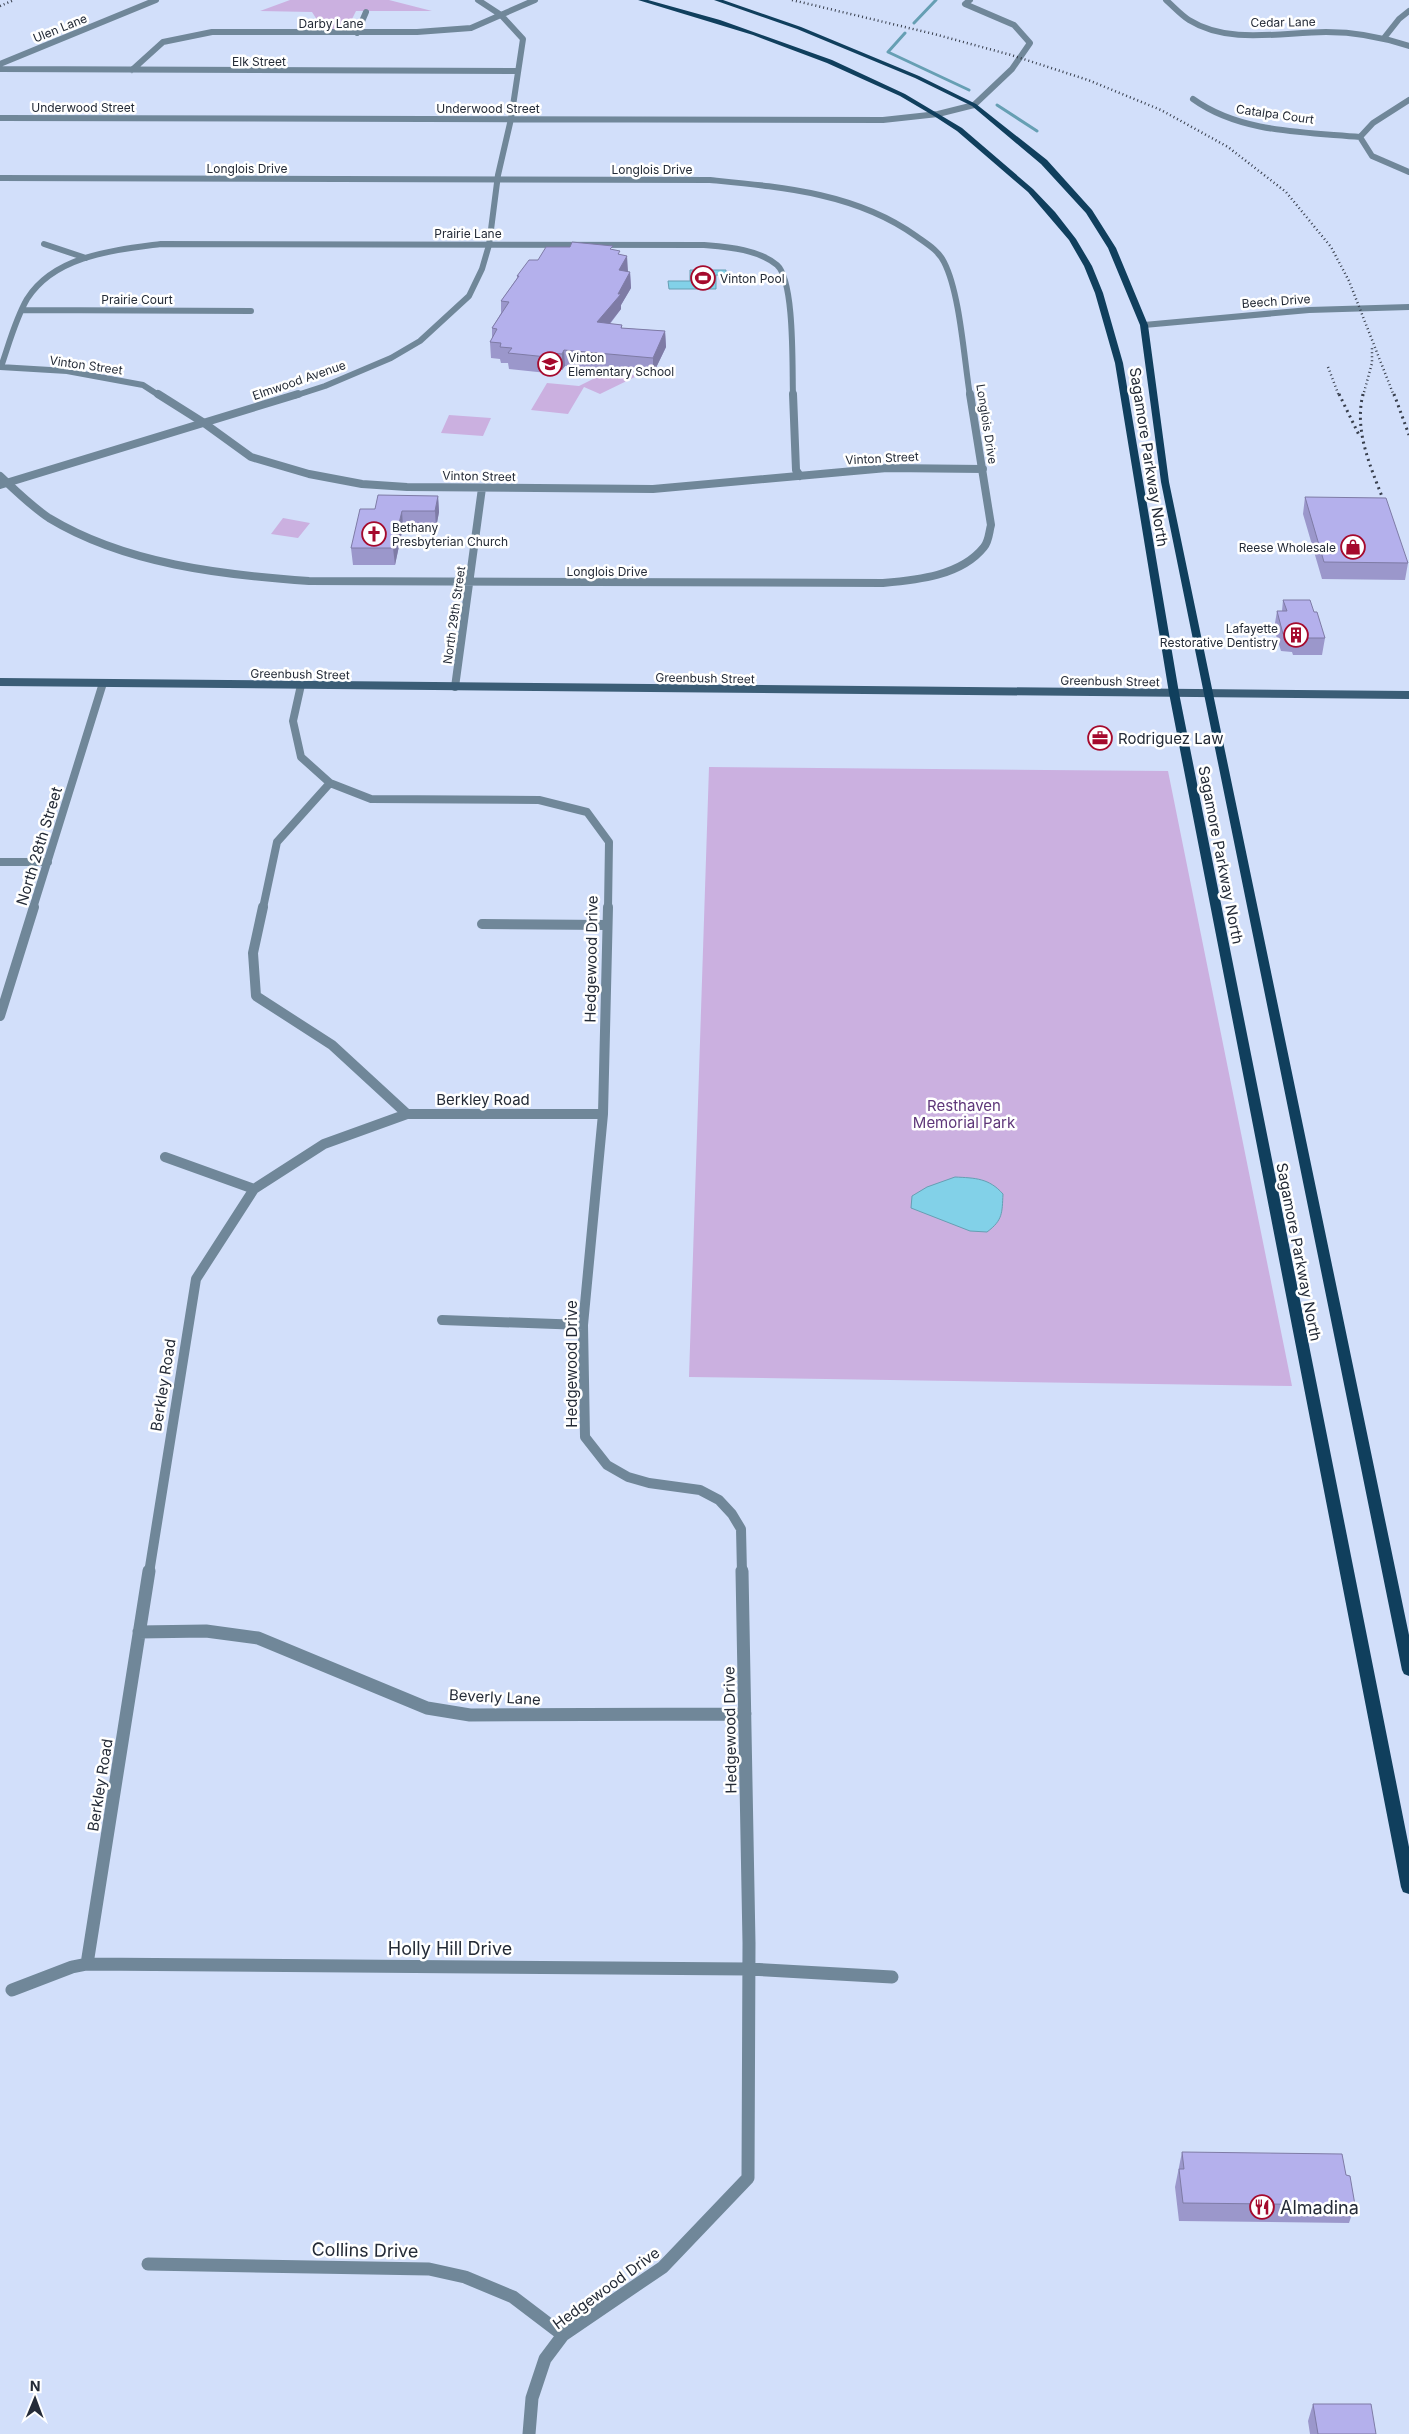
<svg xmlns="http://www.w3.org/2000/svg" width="1409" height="2434" viewBox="0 0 1409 2434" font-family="Inter,sans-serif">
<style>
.green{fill:#cbb0e0}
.water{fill:#82d1e8;stroke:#669fb3}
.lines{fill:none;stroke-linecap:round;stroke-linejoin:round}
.stream{stroke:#669fb3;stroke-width:3}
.minor-far3{stroke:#708799;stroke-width:6}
.minor-far2{stroke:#708799;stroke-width:8}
.minor-far1{stroke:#708799;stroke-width:10}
.minor{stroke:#708799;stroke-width:13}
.tertiary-far1{stroke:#708799;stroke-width:6}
.tertiary{stroke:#708799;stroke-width:8}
.secondary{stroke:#3b5d76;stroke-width:8}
.primary{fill:#103f5d;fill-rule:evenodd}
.rail-far1{stroke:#373e4c;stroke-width:2.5;stroke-dasharray:1 3;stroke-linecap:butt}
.rail{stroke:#373e4c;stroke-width:3;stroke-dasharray:2 4;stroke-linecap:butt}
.wall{fill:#9b97cb}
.shaded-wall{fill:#7e7ba5}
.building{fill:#b4b0ec;stroke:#7e7ba5}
.labels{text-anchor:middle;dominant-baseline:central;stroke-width:5;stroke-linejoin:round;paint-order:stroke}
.far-street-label{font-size:12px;fill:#242b37;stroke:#fff}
.far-poi-label{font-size:12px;fill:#242b37;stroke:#fff;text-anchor:start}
.street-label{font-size:15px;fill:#242b37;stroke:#fff}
.poi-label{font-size:15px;fill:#242b37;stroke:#fff;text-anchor:start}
.park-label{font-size:15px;fill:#5e3679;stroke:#fff}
.near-street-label{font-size:18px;fill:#242b37;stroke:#fff}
.near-poi-label{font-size:18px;fill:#242b37;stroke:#fff;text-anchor:start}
</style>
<rect width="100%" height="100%" fill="#d2dffa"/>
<!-- green -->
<path class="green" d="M290,0H389L432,11H356L347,29H323L312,12L260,11Z
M605,373L639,375L600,394L584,387L568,414L531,410L547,383L579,386Z
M449,415L491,418L483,436L441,433Z
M283,518L310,523L298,538L271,534Z
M709,767L1168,771L1292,1386L689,1377Z"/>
<!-- water -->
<path class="water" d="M690,270H726V275H716V289H669L668,281H690Z
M955,1177C975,1178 989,1178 1003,1194C1002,1213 1003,1220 987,1232L970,1231L911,1208L912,1196L927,1187Z"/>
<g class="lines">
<!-- stream -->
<path class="stream" d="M914,23L936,0
M905,33L888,52L969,90
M997,105L1037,131"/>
<!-- minor-far3 -->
<path class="minor-far3" d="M478,0L501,15L523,39L511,119
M970,0L965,4L1014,25L1030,43L1012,69L974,105
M1166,0C1174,7 1181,15 1189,20C1229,45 1282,32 1326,32C1354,32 1382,37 1409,46
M357,33L366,12
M1384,38L1399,19L1409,11
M0,64L156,0
M0,69L518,71
M132,70L163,42L212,32H417L471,28L535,0
M1193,99C1240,133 1304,132 1360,137
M1360,137L1372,156L1409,172
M1360,137L1373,123L1409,100
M0,178L710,180C782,187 856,193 916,236C927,244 938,250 944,262C960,293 964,359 970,396
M44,244L86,258
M23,310L251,311
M1144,325L1309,310L1409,307
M0,367L67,371L143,385L160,396
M1,367C9,344 15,320 27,299C55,255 115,250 161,244L704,245C727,247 758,249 777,265C795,281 792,369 793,396"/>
<!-- minor-far2 -->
<path class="minor-far2" d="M158,394L204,423L251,457L309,474L362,484L407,487L653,489L887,468L983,469
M793,394L796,470L800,476
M0,476C16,491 31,506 49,518C125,564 222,575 309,581L883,583C917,580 961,576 984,547C989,541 989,532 991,525L970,394
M301,685L293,721L301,757L330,783L371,799L539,800L587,812L609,842L608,908
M455,687L482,488
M0,862H48
M33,908L103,683
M263,908L277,842L330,783"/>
<!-- minor-far1 -->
<path class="minor-far1" d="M263,907L253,953L256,996L332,1045L407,1114
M608,907L603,1114L583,1325L585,1437L607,1465L628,1477L649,1483L700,1490L719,1500L732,1514L741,1529L742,1573
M482,924L607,925
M0,1016L34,907
M165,1157L254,1189
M442,1320L583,1325
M149,1573L196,1279L254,1189L324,1144L407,1114H603"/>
<!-- minor -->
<path class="minor" d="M139,1632L206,1631L258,1638L427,1708L470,1715L745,1714
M87,1964L149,1571
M12,1990L72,1967L87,1964L749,1969L892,1977
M148,2264L429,2269L465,2277L513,2297L563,2335
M529,2434L532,2398L545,2359L563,2335L663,2267L748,2178L749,1943L742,1571"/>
<!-- tertiary-far1 -->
<path class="tertiary-far1" d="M0,118L883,120L938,114L974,105
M294,396L325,386L391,358L420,341L469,296L482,269L489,245L498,175L511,119"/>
<!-- tertiary -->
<path class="tertiary" d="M0,485L298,394"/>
<!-- secondary -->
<path class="secondary" d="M0,682L1409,695"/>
<!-- primary -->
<path class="primary" d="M638,0H648L720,20L832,60L905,94L962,128L1033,189L1055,212L1076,239L1092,266L1103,293L1123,363L1179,693L1409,1847V1894L1403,1892L1401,1887L1169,693L1115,363L1095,293L1084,266L1069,240L1028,192L957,131L934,116L900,96L827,63L753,35Z
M714,0H723L801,27L919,76L976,104L1047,160L1092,210L1116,248L1148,325L1169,482L1409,1635V1676L1404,1674L1402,1670L1161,482L1140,325L1108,248L1086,213L1041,164L972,106L915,78L797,29Z"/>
<!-- rail-far1 -->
<path class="rail-far1" d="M792,0L934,34L1011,55L1088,80L1161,110L1228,147L1286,192L1331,247L1349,281L1394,396
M0,6L14,0
M1328,367L1339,396
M1363,396L1372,363V346"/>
<!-- rail -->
<path class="rail" d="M1339,394L1359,435
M1363,394C1353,435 1374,473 1387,510
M1394,394L1409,435"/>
</g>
<!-- wall -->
<path class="wall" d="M613,250L620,255L627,256V272H630L631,288L621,305V309L610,324L622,325V328L665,331L666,347L653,374L565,366L562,370L551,369L547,373L509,369L508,363H501L500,359L491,358L490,342L492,339V328L501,313V301L517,278V276L538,260Z
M438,496L439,512L436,528L403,527L395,565H353L351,548L375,509Z
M1305,497L1408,563L1405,580L1322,579L1303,514Z
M1283,600L1314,612L1325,638L1322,655H1293L1292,652L1281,651L1274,629L1277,611H1282Z
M1182,2152L1346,2175L1355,2205L1349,2223L1179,2221L1175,2187Z
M1313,2404L1376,2434H1310L1308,2421Z"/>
<!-- shaded-wall -->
<path class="shaded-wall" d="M627,256L628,271L619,286V270Z
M630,272L631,288L621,305V309L598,338L597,322L618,294Z
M665,331L666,347L653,374V358Z
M564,350L565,366L562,370V354Z
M551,353V369L547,373V357Z
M438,496L439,512L436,528L435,511Z
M402,511L403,527L395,565L393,548Z"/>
<!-- building -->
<path class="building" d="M572,242L613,246L610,249L620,251L618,254L627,256L619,270L630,272L618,294H621L597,322L622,325L621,328L665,331L653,358L564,350L562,354L551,353L547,357L508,353L512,348L500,347L501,343L490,342L497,329L492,328L509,302L501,301L519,276H517L529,260H538L546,247H570Z
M378,495L438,496L435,511H402L393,548H351L360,509H375Z
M1305,497L1386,498L1408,563L1324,562Z
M1283,600H1310L1314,612H1317L1325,638H1296L1295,634H1283L1277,611H1287Z
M1182,2152L1342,2154L1346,2175L1350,2176L1355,2205L1183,2203L1179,2169H1184Z
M1313,2404H1371L1376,2434H1318Z"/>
<!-- icons -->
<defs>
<g id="stadium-ring" transform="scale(1.25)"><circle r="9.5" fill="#fff" stroke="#a50a2d" stroke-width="1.5"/><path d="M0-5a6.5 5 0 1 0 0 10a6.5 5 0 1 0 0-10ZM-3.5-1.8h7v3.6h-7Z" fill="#a50a2d"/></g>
<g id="school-ring" transform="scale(1.25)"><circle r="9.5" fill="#fff" stroke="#a50a2d" stroke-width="1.5"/><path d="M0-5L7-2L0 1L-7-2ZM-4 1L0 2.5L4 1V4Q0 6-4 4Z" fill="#a50a2d"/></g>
<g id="church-ring" transform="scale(1.25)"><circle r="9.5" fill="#fff" stroke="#a50a2d" stroke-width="1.5"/><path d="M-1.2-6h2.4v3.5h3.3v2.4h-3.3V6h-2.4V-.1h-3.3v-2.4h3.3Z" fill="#a50a2d"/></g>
<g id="shop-ring" transform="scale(1.25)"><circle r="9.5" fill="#fff" stroke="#a50a2d" stroke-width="1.5"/><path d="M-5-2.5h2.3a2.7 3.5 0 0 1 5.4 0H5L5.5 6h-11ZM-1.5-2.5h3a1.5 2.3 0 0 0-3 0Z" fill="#a50a2d"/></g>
<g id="building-ring" transform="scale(1.25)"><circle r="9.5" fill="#fff" stroke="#a50a2d" stroke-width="1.5"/><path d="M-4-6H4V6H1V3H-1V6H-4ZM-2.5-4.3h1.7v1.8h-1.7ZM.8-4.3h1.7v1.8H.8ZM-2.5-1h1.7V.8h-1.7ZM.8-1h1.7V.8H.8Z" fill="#a50a2d"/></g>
<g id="office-ring" transform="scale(1.25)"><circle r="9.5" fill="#fff" stroke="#a50a2d" stroke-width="1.5"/><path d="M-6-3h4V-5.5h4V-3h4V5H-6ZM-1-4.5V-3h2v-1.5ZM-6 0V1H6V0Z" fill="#a50a2d"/></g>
<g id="restaurant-ring" transform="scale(1.25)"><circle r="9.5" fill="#fff" stroke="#a50a2d" stroke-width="1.5"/><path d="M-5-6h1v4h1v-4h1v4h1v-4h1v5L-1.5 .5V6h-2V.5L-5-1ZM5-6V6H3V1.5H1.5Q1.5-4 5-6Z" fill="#a50a2d"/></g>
</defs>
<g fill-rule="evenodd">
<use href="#stadium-ring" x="703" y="278"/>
<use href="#school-ring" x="550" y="364"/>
<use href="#church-ring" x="374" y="534"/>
<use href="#shop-ring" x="1353" y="547"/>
<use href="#building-ring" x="1296" y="635"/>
<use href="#office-ring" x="1100" y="738"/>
<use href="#restaurant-ring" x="1262" y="2207"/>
</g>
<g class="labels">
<!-- far-street labels -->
<g class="far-street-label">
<text transform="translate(1283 22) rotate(-1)">Cedar Lane</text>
<text x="331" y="23">Darby Lane</text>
<text transform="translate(60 28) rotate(-22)">Ulen Lane</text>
<text x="259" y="61">Elk Street</text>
<text x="83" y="107">Underwood Street</text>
<text x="488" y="108">Underwood Street</text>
<text transform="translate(1275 114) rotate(8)">Catalpa Court</text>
<text x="247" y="168">Longlois Drive</text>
<text x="652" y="169">Longlois Drive</text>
<text x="468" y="233">Prairie Lane</text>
<text x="137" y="299">Prairie Court</text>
<text transform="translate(1276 301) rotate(-4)">Beech Drive</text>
<text transform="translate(86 365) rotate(8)">Vinton Street</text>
<text transform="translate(299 380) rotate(-19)">Elmwood Avenue</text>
<text transform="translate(987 424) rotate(81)">Longlois Drive</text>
<text transform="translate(882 458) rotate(-3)">Vinton Street</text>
<text transform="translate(479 476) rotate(1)">Vinton Street</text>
<text x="607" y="571">Longlois Drive</text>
<text transform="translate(454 615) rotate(-82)">North 29th Street</text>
<text transform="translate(300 674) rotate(1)">Greenbush Street</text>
<text transform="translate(705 678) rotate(1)">Greenbush Street</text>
<text transform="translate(1110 681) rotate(1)">Greenbush Street</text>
</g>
<!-- far-poi labels -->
<g class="far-poi-label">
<text x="720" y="278">Vinton Pool</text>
<text x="568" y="357">Vinton<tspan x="568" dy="14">Elementary School</tspan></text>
<text x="392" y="527">Bethany<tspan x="392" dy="14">Presbyterian Church</tspan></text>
<text x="1336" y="547" text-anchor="end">Reese Wholesale</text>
<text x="1278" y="628" text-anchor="end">Lafayette<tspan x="1278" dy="14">Restorative Dentistry</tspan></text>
</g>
<!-- street labels -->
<g class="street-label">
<text transform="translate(1149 457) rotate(81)">Sagamore Parkway North</text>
<text transform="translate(39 846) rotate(-73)">North 28th Street</text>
<text transform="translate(1221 855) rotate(79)">Sagamore Parkway North</text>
<text transform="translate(591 959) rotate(-89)">Hedgewood Drive</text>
<text x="483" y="1099">Berkley Road</text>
<text transform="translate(1299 1252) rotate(79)">Sagamore Parkway North</text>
<text transform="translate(571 1364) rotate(-90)">Hedgewood Drive</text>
<text transform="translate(163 1385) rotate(-81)">Berkley Road</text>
<text transform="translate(495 1697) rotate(3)">Beverly Lane</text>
<text transform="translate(730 1730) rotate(-91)">Hedgewood Drive</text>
<text transform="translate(100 1785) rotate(-81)">Berkley Road</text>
<text transform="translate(606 2288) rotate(-36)">Hedgewood Drive</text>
</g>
<!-- poi labels -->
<g class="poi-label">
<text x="1118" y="738">Rodriguez Law</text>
</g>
<!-- park labels -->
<g class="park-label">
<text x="964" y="1105">Resthaven<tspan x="964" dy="17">Memorial Park</tspan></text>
</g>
<!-- near-street labels -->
<g class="near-street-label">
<text x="450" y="1948">Holly Hill Drive</text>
<text transform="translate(365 2250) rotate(1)">Collins Drive</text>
</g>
<!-- near-poi labels -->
<g class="near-poi-label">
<text x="1280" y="2207">Almadina</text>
</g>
</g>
<!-- north arrow -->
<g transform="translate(35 2399) rotate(1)" stroke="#ffffff" stroke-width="4" paint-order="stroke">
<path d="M0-4L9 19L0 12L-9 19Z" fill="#242b37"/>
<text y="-8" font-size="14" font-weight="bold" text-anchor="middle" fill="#242b37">N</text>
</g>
</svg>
